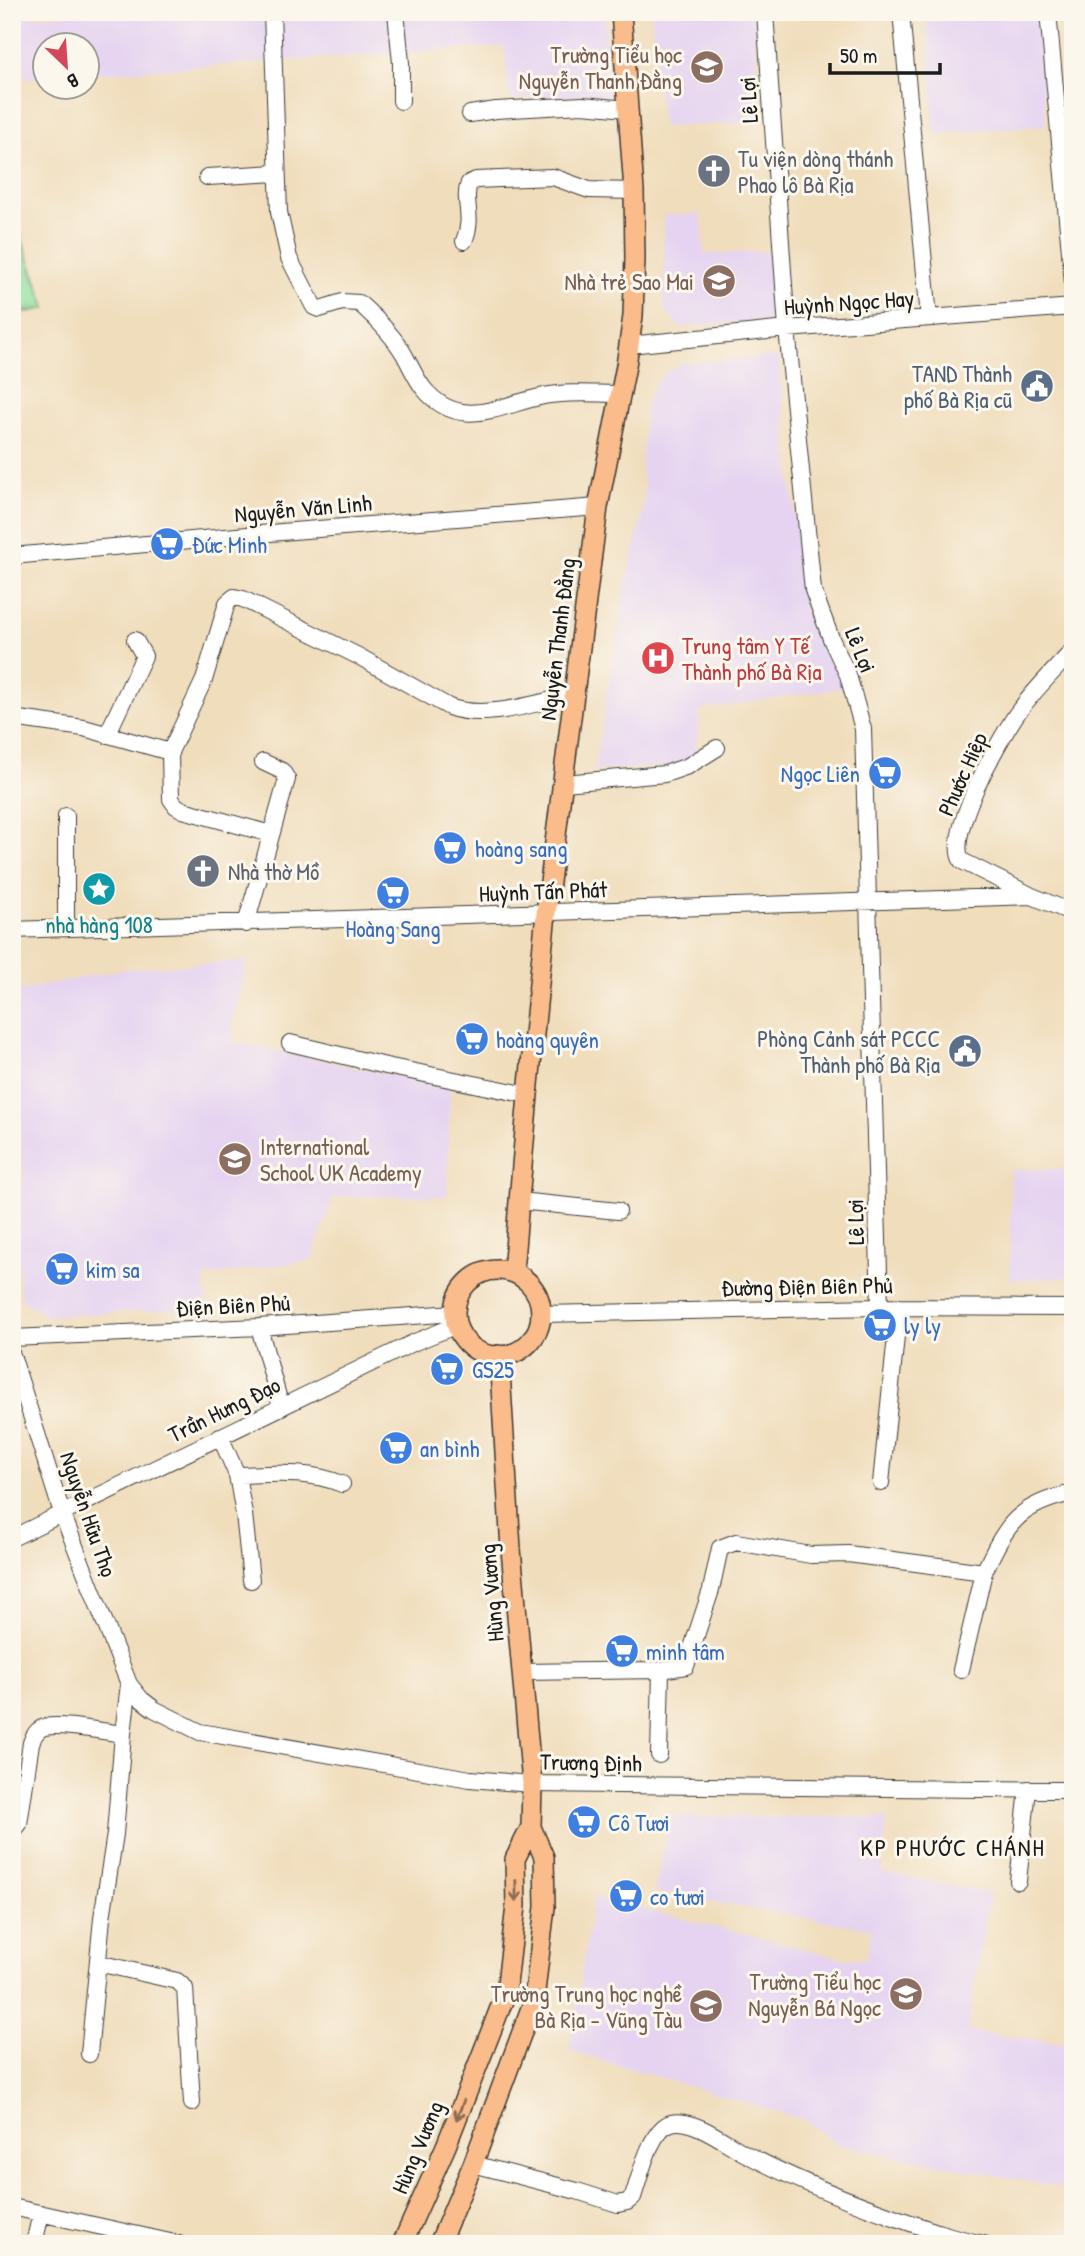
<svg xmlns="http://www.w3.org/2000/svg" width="1085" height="2256" viewBox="0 0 1085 2256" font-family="'Patrick Hand',sans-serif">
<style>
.built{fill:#e5d3f1}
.park{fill:url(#park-tufts);stroke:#567e5e;stroke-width:2}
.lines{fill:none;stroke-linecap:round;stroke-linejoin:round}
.minor-casing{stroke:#3c3934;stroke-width:18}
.major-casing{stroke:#3c3934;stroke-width:22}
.minor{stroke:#fff;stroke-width:16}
.major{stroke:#fabc8b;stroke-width:19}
.oneway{stroke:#8b6c54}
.labels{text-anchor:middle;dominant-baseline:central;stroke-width:6;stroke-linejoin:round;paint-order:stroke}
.education-label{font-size:23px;fill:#785e54;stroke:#fbf7ec;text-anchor:end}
.street-label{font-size:23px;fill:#1c1c1c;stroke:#fbf7ec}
.worship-label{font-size:23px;fill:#5b616d;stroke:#fbf7ec;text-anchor:start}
.service-label{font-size:23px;fill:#4e5e75;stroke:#fbf7ec;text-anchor:end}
.shop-label{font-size:23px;fill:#366cbe;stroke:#fbf7ec;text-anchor:start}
.health-label{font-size:23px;fill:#be3a42;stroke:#fbf7ec;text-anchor:start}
.culture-label{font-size:23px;fill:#0d838f;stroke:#fbf7ec}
.neighbourhood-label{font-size:24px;letter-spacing:2px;fill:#1c1c1c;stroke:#fbf7ec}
</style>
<defs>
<pattern id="park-tufts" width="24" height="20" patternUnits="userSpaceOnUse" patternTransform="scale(1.75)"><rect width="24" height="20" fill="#8fe09f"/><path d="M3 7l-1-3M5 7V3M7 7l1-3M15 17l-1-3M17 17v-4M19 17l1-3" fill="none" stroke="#7bc088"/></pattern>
</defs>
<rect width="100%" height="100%" fill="#fbf7ec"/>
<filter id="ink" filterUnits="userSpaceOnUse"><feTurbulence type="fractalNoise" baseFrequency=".0143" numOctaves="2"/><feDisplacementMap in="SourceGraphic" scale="14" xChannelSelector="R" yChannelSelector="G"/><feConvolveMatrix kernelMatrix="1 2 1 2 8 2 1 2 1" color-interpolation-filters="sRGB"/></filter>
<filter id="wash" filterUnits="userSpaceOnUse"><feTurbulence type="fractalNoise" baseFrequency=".00686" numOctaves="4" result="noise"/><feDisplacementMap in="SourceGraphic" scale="28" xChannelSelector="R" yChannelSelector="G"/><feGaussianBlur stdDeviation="1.57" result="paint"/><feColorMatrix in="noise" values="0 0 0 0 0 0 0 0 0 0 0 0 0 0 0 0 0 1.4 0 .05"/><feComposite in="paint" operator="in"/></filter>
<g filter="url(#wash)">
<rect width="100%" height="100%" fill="#f0ddbc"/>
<!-- built -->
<path class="built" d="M117,12H604L609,96L510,99L504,46L88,74V46H46L45,77L25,78L20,17Z
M651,12H753L762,122L662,127Z
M926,12H1037L1046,125L935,134Z
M701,214L704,254L771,251L777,320L679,327L664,308V215Z
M778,356L805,611L846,687L700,710L696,753L678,766L594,771L625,589L644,505V487L641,468L646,403L653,388L665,373L682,363Z
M247,961L232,1027L235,1042L450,1087L447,1196L334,1197L311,1260L204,1277L207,1308L46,1316L21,1298L14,1199L24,1181L20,1137L15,1124L13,992L125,969Z
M1073,1168V1278L1010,1280L1011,1170Z
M671,1816L887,1818L881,1872L990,1893L967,2029L982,2034L1073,2044V2190L838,2145L805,2120L569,2051L594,1897L844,1959H866L872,1929L654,1892Z"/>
<!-- park -->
<path class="park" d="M12,213L46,308L12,315Z"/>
</g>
<g filter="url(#ink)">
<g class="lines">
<!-- minor casing -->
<g class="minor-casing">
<path id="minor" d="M272,12L279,212L289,258L314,307L320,309L342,302L359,303C377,319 394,336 405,356C411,367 416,379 424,389C460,432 499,405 544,396C569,391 595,394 620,394
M396,12L401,63V101
M765,12L787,329L813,590L832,641L848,675L863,729L880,1307
M901,12L929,318
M1048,12L1073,284
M470,114L496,110L582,105L628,109
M207,177L277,173
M464,241C475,216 462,201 469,183L476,180L553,177L589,190L634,191
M629,345L787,329L1073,307
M12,556L293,531L598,507
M12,718L84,728L170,752
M107,735L144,656L135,640
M564,783L665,774L688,766L717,748
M66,816V928
M271,834L183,810L176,806L171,799L170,752L204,680L227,603L234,597L243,599L360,657L449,707C486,721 538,702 576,694
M1030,895L962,861C944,836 1000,739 1016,715C1032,692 1054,671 1073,650
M246,924L287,779L282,771L263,762
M12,930L1032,896L1073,913
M290,1043L386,1066L528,1095
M519,1201L618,1211
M542,1314L880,1307L1073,1308
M259,1327L281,1407
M12,1338L259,1327L455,1313
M12,1355L62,1513L129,1684L141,1699L154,1709L200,1732L470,1779L532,1784L1073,1790
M220,1436L237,1475L244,1514L251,1580
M237,1475C273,1474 307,1470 342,1484
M881,1483L899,1307
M12,1538L415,1342L457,1325
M961,1670L984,1572
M522,1672L661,1670L686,1666L711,1590L720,1548L736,1542L811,1555L848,1554L984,1572C1006,1525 1018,1504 1073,1493
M659,1755L661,1670
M12,1832L19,1824L31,1743C34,1735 37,1729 45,1727C62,1723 104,1732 123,1734
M1018,1881L1028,1789
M98,1963L177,1981L185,1988L192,2103
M89,2054L102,1918L115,1834L123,1734L129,1684
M473,2164L577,2191L618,2204L627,2202L633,2197C640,2177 650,2129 671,2123C692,2117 726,2143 744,2153C791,2178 841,2198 891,2216C922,2227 952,2238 984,2244
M12,2207L179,2244
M34,2244L41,2213"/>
</g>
<!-- major casing -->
<g class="major-casing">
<path id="major" d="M455 1313a43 43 0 1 1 86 0a43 43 0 1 1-86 0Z
M513,1272L528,1095L546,913L598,507L626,366L633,316L635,258L634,191L621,12
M402,2244L446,2146L506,1993L516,1906L515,1859L531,1827
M439,2244L473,2164L534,2000L545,1907L544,1857L531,1827L532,1784L511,1549L499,1355"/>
</g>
<!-- minor -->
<use href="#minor" class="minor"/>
<!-- major -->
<use href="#major" class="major"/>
</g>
<!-- one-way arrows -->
<defs><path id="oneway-shaft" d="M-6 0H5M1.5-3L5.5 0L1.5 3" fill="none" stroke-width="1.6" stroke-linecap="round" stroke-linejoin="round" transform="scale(1.75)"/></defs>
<g class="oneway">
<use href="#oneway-shaft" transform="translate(516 1891) rotate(89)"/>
<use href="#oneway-shaft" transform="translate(460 2110) rotate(111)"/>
</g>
</g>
<!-- icons -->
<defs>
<g id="school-disc" transform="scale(1.75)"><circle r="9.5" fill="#8d6e63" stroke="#fbf7ec"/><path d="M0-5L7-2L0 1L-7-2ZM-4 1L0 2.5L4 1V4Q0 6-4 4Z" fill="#fff"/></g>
<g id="church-disc" transform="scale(1.75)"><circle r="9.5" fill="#6b7280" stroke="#fbf7ec"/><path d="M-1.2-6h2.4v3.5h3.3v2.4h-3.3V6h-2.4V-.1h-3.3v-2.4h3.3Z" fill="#fff"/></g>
<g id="civic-disc" transform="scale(1.75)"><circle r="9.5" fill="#5c6f8a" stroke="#fbf7ec"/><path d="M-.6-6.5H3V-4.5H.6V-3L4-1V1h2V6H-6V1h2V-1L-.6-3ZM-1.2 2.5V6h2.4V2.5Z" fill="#fff"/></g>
<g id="supermarket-disc" transform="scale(1.75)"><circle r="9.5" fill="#3f7fe0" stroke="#fbf7ec"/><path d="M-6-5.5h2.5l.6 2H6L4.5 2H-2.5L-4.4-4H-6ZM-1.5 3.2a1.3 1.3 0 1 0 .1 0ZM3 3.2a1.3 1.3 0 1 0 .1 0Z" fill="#fff"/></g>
<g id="hospital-disc" transform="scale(1.75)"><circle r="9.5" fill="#e0444e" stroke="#fbf7ec"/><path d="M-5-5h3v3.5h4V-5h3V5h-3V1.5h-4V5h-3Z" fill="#fff"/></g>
<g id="sight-disc" transform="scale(1.75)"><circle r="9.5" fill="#0f9aa8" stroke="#fbf7ec"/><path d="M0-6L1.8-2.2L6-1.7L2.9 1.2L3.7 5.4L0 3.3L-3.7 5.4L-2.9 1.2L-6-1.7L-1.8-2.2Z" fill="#fff"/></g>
</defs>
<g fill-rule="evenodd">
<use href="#school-disc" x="707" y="67"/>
<use href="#church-disc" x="714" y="171"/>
<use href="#school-disc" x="719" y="281"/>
<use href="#civic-disc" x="1037" y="386"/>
<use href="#supermarket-disc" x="167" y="544"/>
<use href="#hospital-disc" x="658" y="658"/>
<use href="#supermarket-disc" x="885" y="773"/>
<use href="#supermarket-disc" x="450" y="848"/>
<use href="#church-disc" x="203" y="871"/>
<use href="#sight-disc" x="99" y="889"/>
<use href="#supermarket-disc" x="393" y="893"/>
<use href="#supermarket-disc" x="472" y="1039"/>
<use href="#civic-disc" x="965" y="1051"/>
<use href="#school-disc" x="235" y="1159"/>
<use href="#supermarket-disc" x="62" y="1269"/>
<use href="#supermarket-disc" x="880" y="1325"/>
<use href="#supermarket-disc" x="447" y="1369"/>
<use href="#supermarket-disc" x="396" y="1448"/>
<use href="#supermarket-disc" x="622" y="1651"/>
<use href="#supermarket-disc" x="584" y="1822"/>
<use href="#supermarket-disc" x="626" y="1896"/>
<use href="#school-disc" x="906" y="1994"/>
<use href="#school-disc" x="706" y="2006"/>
</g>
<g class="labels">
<!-- education labels -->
<g class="education-label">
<text x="682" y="54">Trường Tiểu học<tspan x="682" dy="26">Nguyễn Thanh Đằng</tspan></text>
<text x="694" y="281">Nhà trẻ Sao Mai</text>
<text x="260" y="1146" text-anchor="start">International<tspan x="260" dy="26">School UK Academy</tspan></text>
<text x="881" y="1981">Trường Tiểu học<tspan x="881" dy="26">Nguyễn Bá Ngọc</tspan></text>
<text x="682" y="1993">Trường Trung học nghề<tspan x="682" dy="26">Bà Rịa - Vũng Tàu</tspan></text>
</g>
<!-- street labels -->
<g class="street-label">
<text transform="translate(748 100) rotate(-94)">Lê Lợi</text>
<text transform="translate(849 302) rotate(-4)">Huỳnh Ngọc Hay</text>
<text transform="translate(303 508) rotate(-5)">Nguyễn Văn Linh</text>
<text transform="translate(557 639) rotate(-83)">Nguyễn Thanh Đằng</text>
<text transform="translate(861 650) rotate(68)">Lê Lợi</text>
<text transform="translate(962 774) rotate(-66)">Phước Hiệp</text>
<text transform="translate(543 891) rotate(-2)">Huỳnh Tấn Phát</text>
<text transform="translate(855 1222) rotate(-91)">Lê Lợi</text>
<text transform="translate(807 1286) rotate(-1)">Đường Điện Biên Phủ</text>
<text transform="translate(233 1305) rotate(-3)">Điện Biên Phủ</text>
<text transform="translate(224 1409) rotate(-26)">Trần Hưng Đạo</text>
<text transform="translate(89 1514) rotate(71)">Nguyễn Hữu Thọ</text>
<text transform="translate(491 1593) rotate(-95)">Hùng Vương</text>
<text transform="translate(591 1762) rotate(1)">Trương Định</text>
<text transform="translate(417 2147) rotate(-67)">Hùng Vương</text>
</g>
<!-- worship labels -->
<g class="worship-label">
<text x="738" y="158">Tu viện dòng thánh<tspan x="738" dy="26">Phao lô Bà Rịa</tspan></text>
<text x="228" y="871">Nhà thờ Mồ</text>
</g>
<!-- service labels -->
<g class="service-label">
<text x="1012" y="373">TAND Thành<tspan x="1012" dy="26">phố Bà Rịa cũ</tspan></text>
<text x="940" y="1038">Phòng Cảnh sát PCCC<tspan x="940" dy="26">Thành phố Bà Rịa</tspan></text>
</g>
<!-- shop labels -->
<g class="shop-label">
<text x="192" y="544">Đức Minh</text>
<text x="860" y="773" text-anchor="end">Ngọc Liên</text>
<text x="475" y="848">hoàng sang</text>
<text x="393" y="928" text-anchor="middle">Hoàng Sang</text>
<text x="496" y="1039">hoàng quyên</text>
<text x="86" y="1269">kim sa</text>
<text x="904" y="1325">ly ly</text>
<text x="472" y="1369">GS25</text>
<text x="420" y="1448">an bình</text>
<text x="646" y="1651">minh tâm</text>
<text x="608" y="1822">Cô Tươi</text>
<text x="650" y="1896">co tươi</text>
</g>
<!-- health labels -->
<g class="health-label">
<text x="682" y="645">Trung tâm Y Tế<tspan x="682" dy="26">Thành phố Bà Rịa</tspan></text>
</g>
<!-- culture labels -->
<g class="culture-label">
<text x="99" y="924">nhà hàng 108</text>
</g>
<!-- neighbourhood labels -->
<g class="neighbourhood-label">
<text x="953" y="1847">KP PHƯỚC CHÁNH</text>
</g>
</g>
<!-- margin -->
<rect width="1085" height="2256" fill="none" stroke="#fbf7ec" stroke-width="42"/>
<!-- north arrow -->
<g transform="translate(66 66) rotate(155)"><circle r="33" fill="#fbf7ec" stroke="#a29f99" stroke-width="2"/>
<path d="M0-5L12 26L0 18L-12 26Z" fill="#d1495b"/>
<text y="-10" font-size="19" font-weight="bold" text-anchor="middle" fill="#1c1c1c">B</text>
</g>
<!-- scale -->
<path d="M830 63v10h110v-10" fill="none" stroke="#1c1c1c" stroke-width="3.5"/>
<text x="840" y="63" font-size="21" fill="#1c1c1c" stroke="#fbf7ec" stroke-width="5" paint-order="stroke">50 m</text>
</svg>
